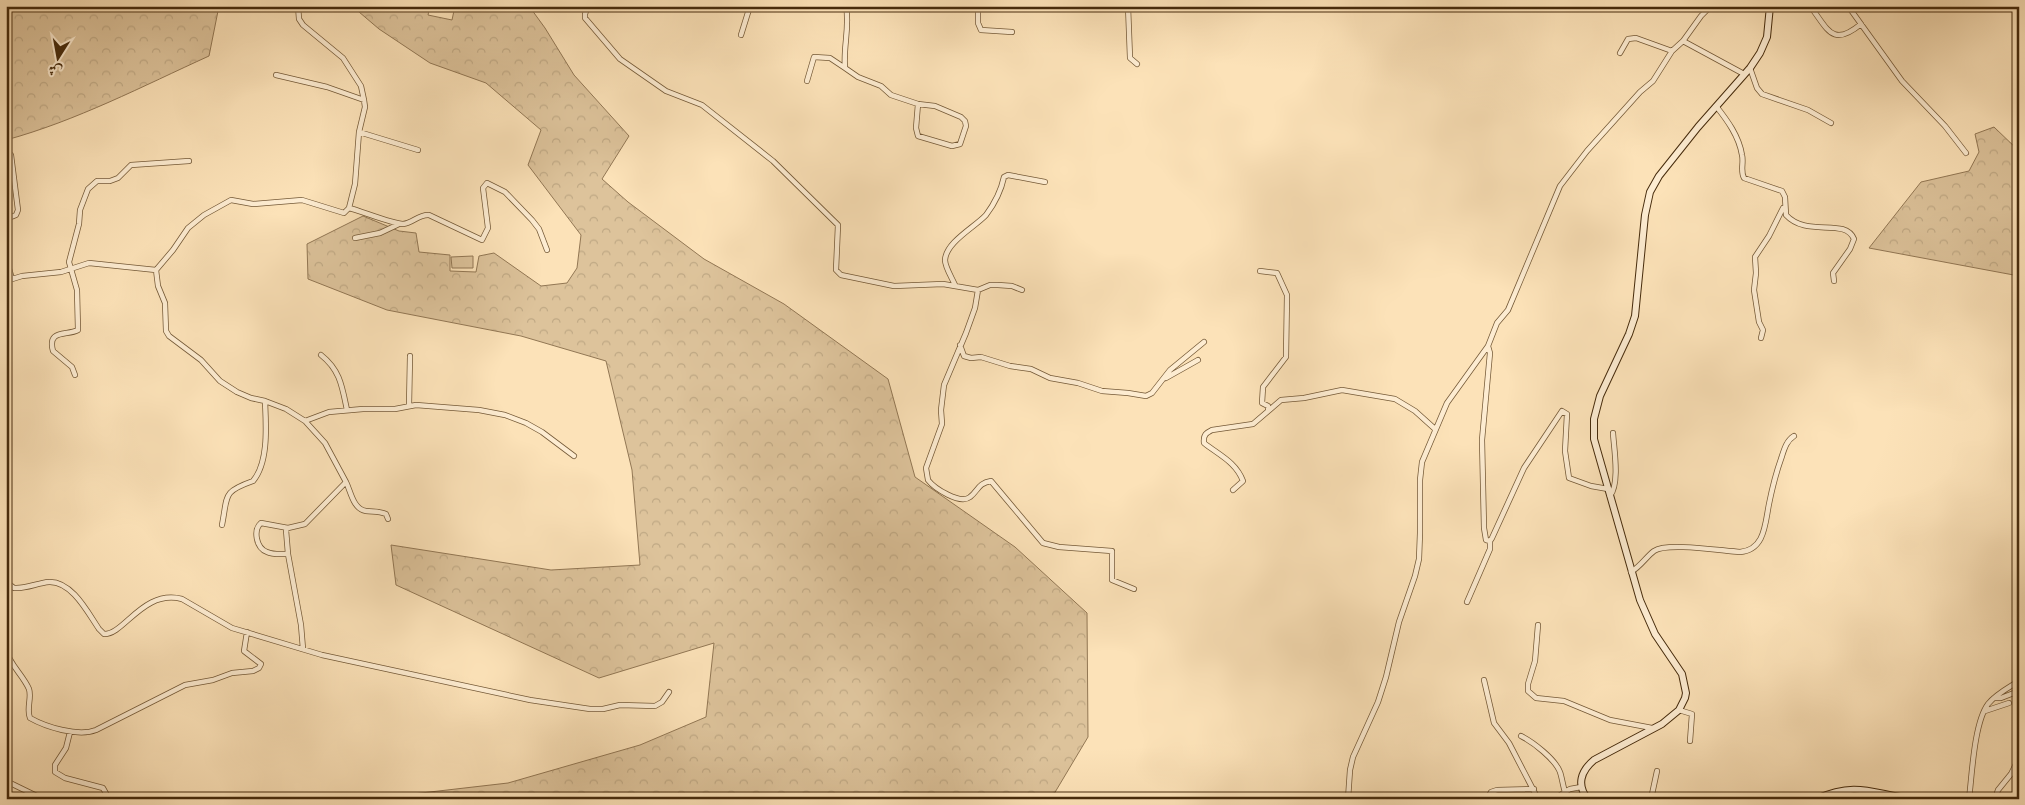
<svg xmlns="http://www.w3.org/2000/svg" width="2025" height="805" viewBox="0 0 2025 805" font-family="'IM FELL DW Pica',Amiri,serif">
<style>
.green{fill:#ddc39b;stroke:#927754}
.forest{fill:url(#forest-crowns);stroke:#927754}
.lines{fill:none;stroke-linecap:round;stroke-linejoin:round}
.street-casing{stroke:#745937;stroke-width:6}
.secondary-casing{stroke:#462b0c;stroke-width:8}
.street{stroke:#fdecd1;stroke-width:4.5}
.secondary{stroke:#fdecd1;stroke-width:6}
</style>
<defs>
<pattern id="forest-crowns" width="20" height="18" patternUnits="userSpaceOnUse" patternTransform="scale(1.25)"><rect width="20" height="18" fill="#ddc39b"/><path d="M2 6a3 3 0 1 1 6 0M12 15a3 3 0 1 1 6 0" fill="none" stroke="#bfa884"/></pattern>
</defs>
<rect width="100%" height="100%" fill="#fce2b8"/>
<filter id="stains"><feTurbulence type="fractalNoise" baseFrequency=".004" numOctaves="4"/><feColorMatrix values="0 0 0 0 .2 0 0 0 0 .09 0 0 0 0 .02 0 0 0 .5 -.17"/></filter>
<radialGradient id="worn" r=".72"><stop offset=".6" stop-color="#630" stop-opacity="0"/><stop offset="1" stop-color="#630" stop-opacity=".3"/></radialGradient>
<!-- green -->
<path class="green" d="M473,256V268H452L451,257Z"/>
<!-- forest -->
<path class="forest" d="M6,6H219L209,56C143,86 76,121 6,140Z
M352,6H430L428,15L452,20L455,6H529L545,28L574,75L629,136L602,179L628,202L704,259L784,304L888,379L915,477L1015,547L1087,613L1088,737L1051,799H369L508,783L640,745L706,717L714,643L599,678L396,585L391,545L551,570L640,565L632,470L606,361L521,336L387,310L308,279L307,244L363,216L399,231L416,233L419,252L450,255V271L476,272L479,256L494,253L541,286L567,283L577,268L581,235L528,165L541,130L486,83L430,63L379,29Z
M1994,127L2019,151V276L1869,248L1921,182L1969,171L1979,152L1975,134Z"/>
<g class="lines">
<!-- street casing -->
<g class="street-casing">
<path id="street" d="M588,6L585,14V18L620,59L666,91L702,105L773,161L838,225L836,270L841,275L894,286L943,284L978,290L990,285H998L1012,286L1022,290
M846,6C850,27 843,47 845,68L858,77L881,86L891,95L918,104L935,106L961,117L965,121L966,126L960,144L952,146L918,136L916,128L918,104
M978,6V23L981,30L1012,32
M1128,6L1130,58L1137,64
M1810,6C1828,29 1832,48 1861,24
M1848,6L1902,81L1945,126L1966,153
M1128,7L1137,6
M1950,8L1952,6
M741,35L750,6
M1683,41L1744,74
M1620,53L1628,39L1636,38L1672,51
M1750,68L1757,88L1762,94L1808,110L1831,123
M276,75L327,87L364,100
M807,81L814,57L830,58L845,68
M1716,106C1727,120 1739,136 1742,155C1744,162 1740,171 1744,178L1782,191L1785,197L1786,215C1807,238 1845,217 1854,239L1850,249L1833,273L1834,281
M359,132L418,150
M349,208C361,211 393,224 403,224C413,223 419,214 429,215L482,240L488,228L483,188L487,183L505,192L532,220L539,229L547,250
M6,219L16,215L18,210L11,155
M355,238L380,233L399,224
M6,258L12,279
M156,270L173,250L188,228L204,215L231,200L253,204L302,200L344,213L349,208L355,184L359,132L365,107L364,100L361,86L343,58L303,25L299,19L298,6
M1260,271L1277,273L1287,295L1286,357L1263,387L1262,403L1268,406V409
M6,281L22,276L61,272L89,263L156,270L158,286L165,303L166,331L169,336L201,360L220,381L237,392L251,398L265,401L286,409L305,421L325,443L346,482L305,524L288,528L286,530L288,554L301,625L303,649
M955,285C952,278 945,267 945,260C946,242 975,227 986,215C995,203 1001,191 1004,177L1008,175L1045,182
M978,290L975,308L966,333L944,385L941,410L942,424L926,468L928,480C934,488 960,505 970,497C978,491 978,483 991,481L1043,543L1059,547L1112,551V580L1134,589
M1761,338L1763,330L1759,322L1754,290L1756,273L1755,257L1769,236L1783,208
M960,345L964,356L971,358L981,357L1010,366L1031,369L1050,378L1078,383L1102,391L1128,393L1146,396L1152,393L1170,370L1204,342
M1488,346L1490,353L1482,440L1484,528L1486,540L1490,541L1492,538L1524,468L1562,411L1567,414L1565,451L1569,478L1591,486L1608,489
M321,355C340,370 342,386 347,410
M75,375L72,367L53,351C47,329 67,336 78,330L77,290L69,262L79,224L80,210L88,189L97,181H110L118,178L131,165L189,161
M1166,378L1198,360
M409,406L410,356
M305,421L329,412L363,409H395L416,405L479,410L505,415L526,423L542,432L574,456
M346,482C351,492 353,509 366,511C373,512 379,511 386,514L388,519
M1233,490L1243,481C1236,462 1219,455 1204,443C1203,435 1206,433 1212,430L1253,424L1281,400L1304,398L1342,390L1395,399L1415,411L1435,429
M1610,496C1620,483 1614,449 1613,433
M222,525C228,495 222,492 253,481C269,462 266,425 265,401
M288,554C281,554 273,555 267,552C256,548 253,530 261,523L288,528
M1631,572C1641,566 1646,557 1654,551C1667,542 1722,551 1740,552C1765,550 1765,524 1769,504C1772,489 1776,473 1781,459C1784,450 1786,441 1794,436
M6,582L14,588C26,589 37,583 49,582C72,581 88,613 99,629L104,634C124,635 143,589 182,599L232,628L322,655L530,700L590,709H603L620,705L655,706L662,702L669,692
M1467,602L1490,549V541
M1538,625L1535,661L1528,684V691L1536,698L1564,701L1610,720L1652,728
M6,650C10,665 23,675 29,689C32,698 26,709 30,718C46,727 78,737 96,730L185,685L213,680L232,673L253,671L259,668L261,664L244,651L247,632
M1484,680L1494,723L1509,743L1538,799
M1994,698H2001L2019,691
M1679,710L1692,714L1690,741
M1985,711L2009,703
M70,732L66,748L55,765V772L65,778L103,788L109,799
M1521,736C1533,742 1555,759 1560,772C1562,778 1563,786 1565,792
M2018,758C2017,748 2014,736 2019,727
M6,781L43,799
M1348,799L1350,770L1353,757L1378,702L1386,677L1399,622L1415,576L1419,559L1420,533V480L1422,462L1447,403L1488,346L1497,323L1508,310L1560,186L1587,151L1640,92L1653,81L1672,51L1683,41L1701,16L1711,6
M1487,799L1491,792L1497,790L1534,789
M1554,799L1570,789L1581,787
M1651,799L1657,771
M1969,799C1972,775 1974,723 1988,704C1996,694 2008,688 2019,681
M1995,799L1998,790L2011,774L2019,758"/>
</g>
<!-- secondary casing -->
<g class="secondary-casing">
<path id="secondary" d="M1588,799C1576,785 1581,771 1594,760L1662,724L1679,710L1685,698L1686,693L1682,674L1655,634L1640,600L1594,439V419L1600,396L1629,334L1635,316L1645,215L1650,192L1659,176L1698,127L1750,68L1760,53L1767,37L1770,6
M1816,799C1858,781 1872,794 1913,799"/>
</g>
<!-- street -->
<use href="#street" class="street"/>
<!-- secondary -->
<use href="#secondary" class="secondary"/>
</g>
<!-- margin -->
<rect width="2025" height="805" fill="none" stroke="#fce2b8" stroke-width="25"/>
<rect x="8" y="8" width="2010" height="790" fill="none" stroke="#462b0c" stroke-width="2.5"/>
<rect x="12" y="12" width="2000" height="780" fill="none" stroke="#462b0c"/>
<!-- north arrow -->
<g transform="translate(58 58) rotate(191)" stroke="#fdecd1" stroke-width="4" paint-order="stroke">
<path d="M0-4L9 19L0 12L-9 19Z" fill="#462b0c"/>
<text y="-8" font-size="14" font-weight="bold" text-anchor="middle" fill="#462b0c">ش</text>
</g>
<rect width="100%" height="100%" filter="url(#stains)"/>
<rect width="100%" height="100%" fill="url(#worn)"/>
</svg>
